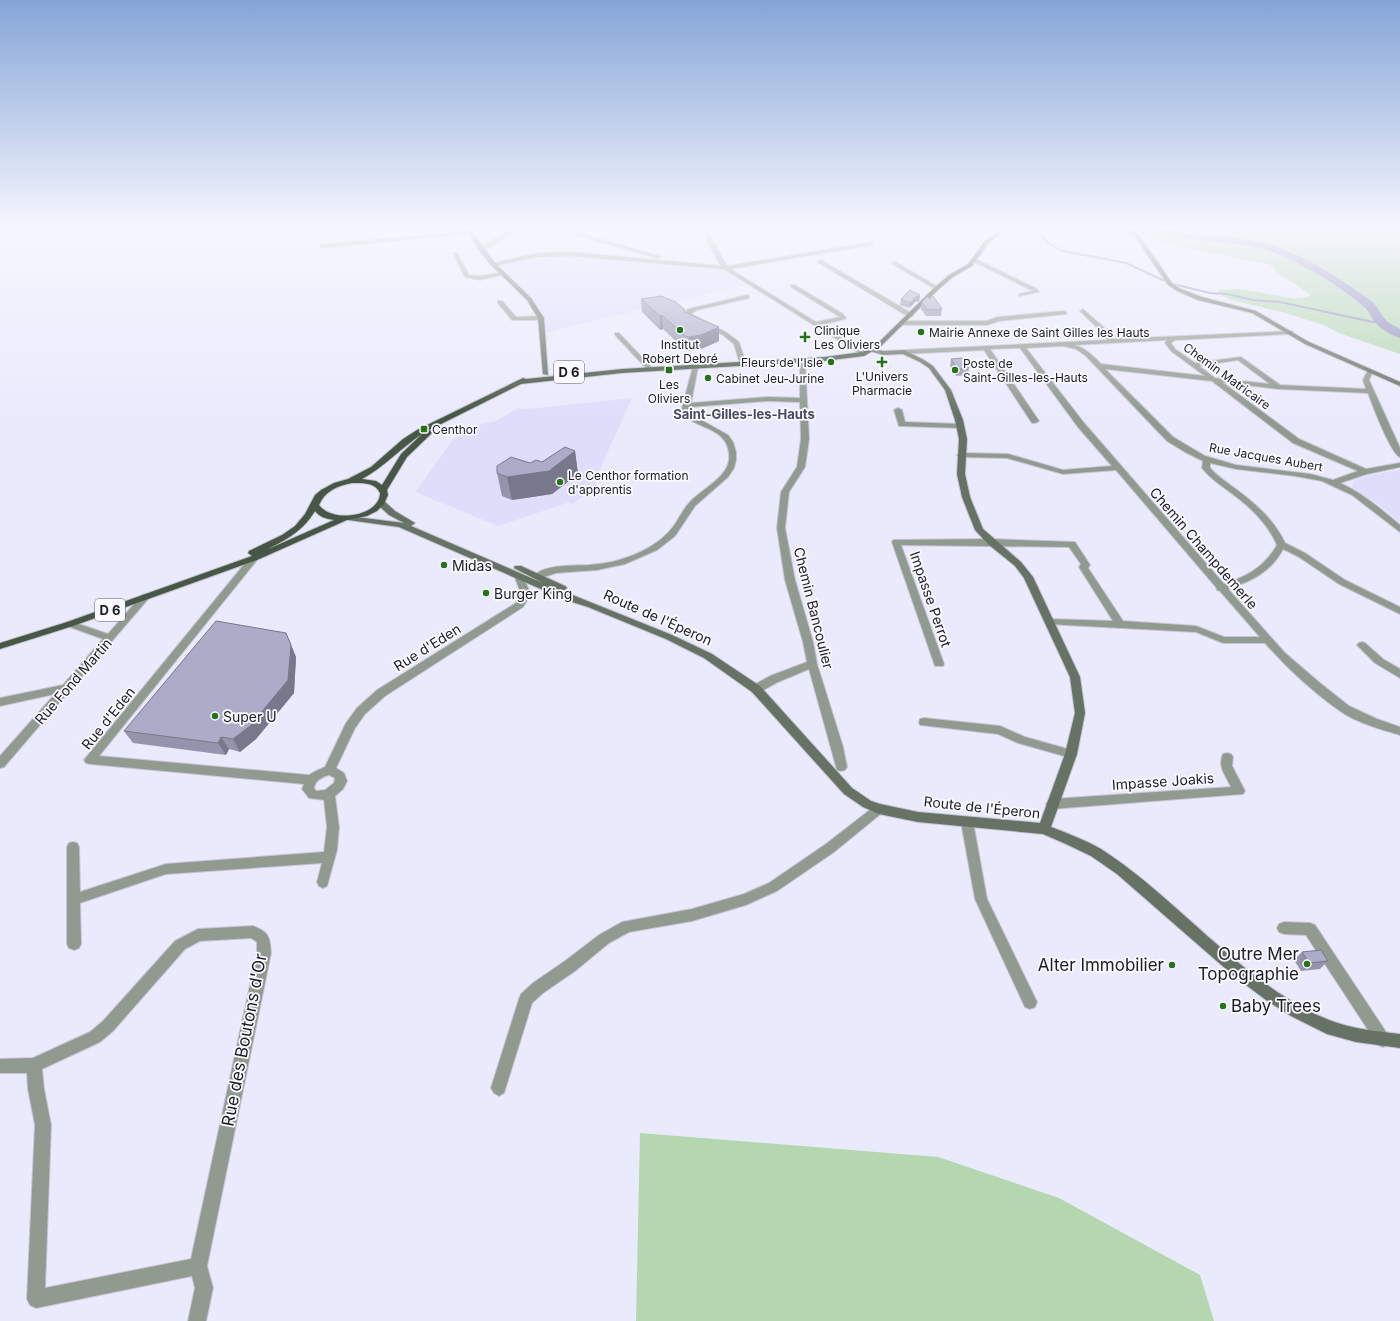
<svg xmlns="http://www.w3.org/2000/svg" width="1400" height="1321" viewBox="0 0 1400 1321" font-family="Inter,sans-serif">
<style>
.built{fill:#dedefb}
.green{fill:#b5d7af}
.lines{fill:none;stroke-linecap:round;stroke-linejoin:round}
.stream{stroke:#908fbd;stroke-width:2}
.river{fill:#908fbd;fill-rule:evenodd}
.street-casing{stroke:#c5c5d6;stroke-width:2}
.secondary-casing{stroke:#c5c5d6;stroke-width:2}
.primary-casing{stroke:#c5c5d6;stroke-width:2}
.street{fill:#919a8f;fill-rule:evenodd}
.secondary{fill:#667263;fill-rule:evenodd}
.primary{fill:#485745;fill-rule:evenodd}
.wall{fill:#9494ac}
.shaded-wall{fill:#78788c}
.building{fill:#acacc8;stroke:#78788c}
.poi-dot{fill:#277319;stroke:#f9f9ff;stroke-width:1.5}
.labels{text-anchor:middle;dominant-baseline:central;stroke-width:3.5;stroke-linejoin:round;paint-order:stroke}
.far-poi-label{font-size:12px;fill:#1c1c26;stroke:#f9f9ff;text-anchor:start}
.far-street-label{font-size:12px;fill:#1c1c26;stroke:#f9f9ff}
.shield{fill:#f9f9ff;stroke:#5e5e67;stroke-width:1}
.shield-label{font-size:13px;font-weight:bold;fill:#1c1c26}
.far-quarter-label{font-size:13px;font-weight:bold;fill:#494961;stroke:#f9f9ff}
.street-label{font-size:14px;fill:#1c1c26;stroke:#f9f9ff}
.poi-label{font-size:14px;fill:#1c1c26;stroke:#f9f9ff;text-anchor:start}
.near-poi-label{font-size:17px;fill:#1c1c26;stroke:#f9f9ff;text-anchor:end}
.near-street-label{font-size:17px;fill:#1c1c26;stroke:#f9f9ff}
</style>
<rect width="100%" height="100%" fill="#eaeafd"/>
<!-- built -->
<path class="built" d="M559,254L725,269L748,284L544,333L530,299L493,264L527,257Z
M632,398L600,469L593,489L573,504L567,503L498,526L415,492L453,439L482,424L496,421L518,408L527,409Z
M1400,470V522L1379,505L1352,487L1353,481L1369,475Z"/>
<!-- green -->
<path class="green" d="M1138,230H1400V354L1339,333L1324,325L1282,312L1231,300L1223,296L1218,290C1229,289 1241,289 1252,291C1270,293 1295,303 1311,295L1275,271L1273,266L1264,263L1236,258L1171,245L1155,240Z
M640,1133L938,1157L1059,1198L1200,1275L1214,1321H636Z"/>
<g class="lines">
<!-- stream -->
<path class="stream" d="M1037,230L1048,243L1062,251L1126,263L1169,283L1210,293L1227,294L1253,300L1280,302L1373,322L1380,321"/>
<!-- river -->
<path class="river" d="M1159,230C1174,229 1189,234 1204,235C1220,237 1235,237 1250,240C1295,248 1333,274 1370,300C1378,306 1379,312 1385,319C1388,323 1395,326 1400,329V338C1393,336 1379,328 1375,322C1371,317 1369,311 1364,307C1345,290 1317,272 1293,261C1280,254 1265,249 1250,246C1220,241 1190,242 1161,232Z"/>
<!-- street casing -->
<g class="street-casing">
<path id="street" d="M509,230H514C508,236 486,253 478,249Z
M569,230H574L580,233L662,257L657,258L576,235Z
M705,230H709L713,241L727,266L873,242V244L871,245L730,269L816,322L840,317L791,287V285H795L843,314L846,318L845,319L821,325L866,353V355H862L724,269L572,256L537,257L493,266L490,264L537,253L572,252L721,266L707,241Z
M473,231L471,233L322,248L319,246L322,244Z
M453,253H457L469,275L480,276L503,272L506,274L480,280L465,277Z
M972,259H976L1037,289L1039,292L1019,296V294L1033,291L972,261Z
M821,260L913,314L914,315L911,317L904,314L819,263L818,262Z
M892,262H896L940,288L935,289L892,264Z
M747,295L749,296V298L697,310L691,314L727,333L739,342L746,364L743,366L740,364L734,344L723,335L688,317L685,314L687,310L693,308Z
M498,301H502L516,317L541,316L544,318L541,320H512L498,303Z
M1083,309L1111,334L1113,339L1292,331L1293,332L1290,334L1175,340L1171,343L1175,349L1195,363L1241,357L1280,385L1366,389L1363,380L1368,370H1372L1373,371L1369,380L1400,448V457C1391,454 1372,404 1368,393L1279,389L1222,382L1299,439L1366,469L1400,463V467L1367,474L1340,483C1362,493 1381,509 1400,525V532L1352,495L1322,481L1295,476L1236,469L1210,463V468C1218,477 1228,483 1237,490C1257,505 1274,520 1285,543L1305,553L1345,580L1400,607V614L1339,584L1299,557L1283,549C1271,572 1252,581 1228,589L1285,653L1320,683L1349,706L1377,719L1400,727V735C1380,729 1357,723 1340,711C1313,692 1287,668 1265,643H1223L1196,632L1047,624L1045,622L1050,619L1113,621L1079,567L1081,564L1069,547L901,545L944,664L943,666H935L892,542L893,540L991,539L1075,542L1090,565L1088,568L1123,621L1196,626L1224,637H1260L1220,591L1217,590L1216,587L1116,470L1063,474L1007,458L958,457L957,455L961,453L1008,454L1063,470L1112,466L1078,427L1020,348L990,349L1039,421L1035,423H1032L984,350L904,354L901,352L904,350L1107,340L1106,336L1081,312L1080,311ZM1167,340L1165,343L1171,351L1205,376L1101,364C1093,356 1086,348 1074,345ZM1063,346L1076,349L1086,356L1167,441L1185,452L1203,461L1202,468C1210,478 1220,485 1230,492C1250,507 1267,522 1277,545C1264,567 1248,576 1224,584L1084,423L1026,348ZM1238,360L1270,384L1215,378L1199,366ZM1105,369L1212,381L1293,443L1358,471L1333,480L1310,474L1236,465L1205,456L1173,437Z
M1064,311L1067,313L1066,314L999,321L987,325H903L900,323L903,321H986L998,317Z
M615,333H619L652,368V370H648L615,335Z
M800,360L805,361L809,439L805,467L789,492L785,528L795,580L813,642L817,664L843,747L847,767L845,770L841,771L837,770L809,669L778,682L760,692H752L751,689L752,686L770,676L807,662L803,642L785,580L777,528L781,492L797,467L801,439L800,402L768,401L690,407L689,412L692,415L728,435L733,442L736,452V460L734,468L728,477L695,506L675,536L657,550L625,564L597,570L556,573L538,579L534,576C544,564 574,566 589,565C599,564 609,563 619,560C639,554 660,544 673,527C679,519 683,509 690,502C706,485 740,473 726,443C718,427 693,427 681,412L693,366L698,367L691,403L768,397L800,398Z
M898,408L902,410L905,422L960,424L964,426L960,428L899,426L894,410Z
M254,555L257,556L258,558L257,560L99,756L309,775L314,772L325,767L346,723L357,708L377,690L516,603L521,594L514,575L515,573H521L531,594L523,607L385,696L365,714L355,728L336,768L344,773L347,781L343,789L335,796L339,827L337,850L327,886L323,888L319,886L317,882L322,863L166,874L80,903L81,944L79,948L74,950L69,948L67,944V847L69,843L73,842L77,843L79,847L80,892L166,864L324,852L327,827L324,800L309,798L302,789L304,784L90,764L86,763L84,760L251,556ZM329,775L335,778L334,783L325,790L316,791L314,788C315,780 322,777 329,775Z
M145,594L148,595L150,597L148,599L4,767L0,768V756L55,694L0,706V698L63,685L103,639L67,626L65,624L67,622H73L108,634L142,595Z
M1362,642L1365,643L1383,659L1400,669V678L1375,663L1357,645L1359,643Z
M924,718L1000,726L1025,737L1075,751L1077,754L1075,757L1071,758L1018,743L998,734L920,725L919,722L920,719Z
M1227,753L1231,754L1233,757L1232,766L1245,791L1243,794L1052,809L1048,807L1046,804L1048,801L1052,799L1231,787C1226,776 1217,766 1223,754Z
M879,804L883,806L885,809L883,812L834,852L777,891L746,905L692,921L629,932L609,943L575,971L543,993L532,1003L504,1093L499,1096L494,1093L491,1088L519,999L521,994L533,983L565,961L599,935L622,922L692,909L744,894L769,883L826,844L875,806Z
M967,817L971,819L973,822L987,899L1037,1002L1035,1007L1030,1009L1025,1007L975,899L961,822L963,819Z
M1284,922L1310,923L1315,925L1388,1035L1390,1040L1388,1045L1383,1047L1378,1045L1306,935L1284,934L1279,932L1277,928L1279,924Z
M253,926C269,932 270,937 271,953L207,1266L213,1288L206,1321H188L195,1288L192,1276L36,1308L30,1305L27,1299L35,1125L28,1089L27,1073H0V1059L33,1058L90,1032L103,1021L175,941L198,929ZM251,938L257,942V953L191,1259L45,1288L51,1125L44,1089L42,1069L100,1042L113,1031L185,949L200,941Z"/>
</g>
<!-- secondary casing -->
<g class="secondary-casing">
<path id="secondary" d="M467,230H471L495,263L531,298L544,318L548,375L543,374L538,318L527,300L491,265L479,250Z
M1128,230H1133L1139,235L1172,283L1181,289L1202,297L1256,311L1309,342L1400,382V386L1305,344L1252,313L1198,300L1177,291L1168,285L1135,237Z
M872,348L883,351L904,350L924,360L933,366L951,390L963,420L967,439L965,474L970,497L983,529L1021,562L1033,577L1080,677L1085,713L1077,754L1051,827C1067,833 1085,840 1101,849C1179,899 1243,985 1329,1020C1351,1029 1376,1031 1400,1034V1048L1356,1042L1327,1034L1291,1016L1266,1000L1234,976L1117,874L1091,856L1066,844L1043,834L918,822L879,814L863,807L844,794L752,692L704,658L666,639L588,607L566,600L399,527L348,520L344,518L348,516L404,523L543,583L514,568L515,566H521L565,586L567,588L565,590H560L672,635L712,654L760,686L852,788L871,801L880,804L918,812L1040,823L1065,754L1075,713L1070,677L1024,578L1015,566L988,544L975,530L962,497L957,474L959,439L955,420L945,390L929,368L920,362L903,354L883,355L870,351V349Z
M378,501H384L395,511L415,523L411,526L408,525L389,515L378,505Z"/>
</g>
<!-- primary casing -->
<g class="primary-casing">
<path id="primary" d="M1000,230H1005L989,243L972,266L953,277L939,289L880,347L864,356L824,361L622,373L521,384L429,430L432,432L431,434L407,457L387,490L388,495L384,504L377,511L367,516L347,520L257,560L73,626L0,649V643L67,622L252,556L248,553L249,551L282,535L295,526L305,514L315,495L321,490L334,483L348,479L371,467L403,439L417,430L523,378L526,379L622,369L824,357L862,352L876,345L935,287L949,275L968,264L985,241ZM422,434L401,454L382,485L376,481L362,479C384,467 401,448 422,434ZM352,483C362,483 375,482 380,493C380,516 333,524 319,505C325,491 337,486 352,483ZM315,511C319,517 327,519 334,520L266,550C286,540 303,531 315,511Z"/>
</g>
<!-- street -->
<use href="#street" class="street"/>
<!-- secondary -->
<use href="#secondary" class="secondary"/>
<!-- primary -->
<use href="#primary" class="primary"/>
</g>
<!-- wall -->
<path class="wall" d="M920,295L919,301L917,302L916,301L909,308L900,305L901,299Z
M641,299L685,310V312L719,341L701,349L689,351L685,350L663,329L660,330L642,312Z
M922,302L942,309L941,316H926L921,309Z
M951,359L969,368L968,375L956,376L950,366Z
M575,451L578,474L552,494L512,500L502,496L497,473L542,462Z
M286,633L296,657L294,693L256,739L240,752L229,749L226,755L133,743L124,731Z
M1302,952L1328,961L1320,969L1301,971L1294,960Z"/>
<!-- shaded-wall -->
<path class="shaded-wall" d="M920,295L919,301L917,302L918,297Z
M917,296L916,301L909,308L910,303Z
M662,315L663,329L660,330V316Z
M719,327V341L701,349L689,351V337Z
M575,451L578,474L552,494L512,500L507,477Z
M286,633L296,657L294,693L256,739L240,752L233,739Z
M221,737L229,749L226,755L218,743Z"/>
<!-- building -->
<path class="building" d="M910,290L920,295L918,297L917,296L910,303L901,299Z
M661,296L676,302L685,310L684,312L719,327L701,335L689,337L685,336L662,315L660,316L641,299Z
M933,296L942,309L927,310L922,302L927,297L930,299Z
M962,358L969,368L958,369L951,359Z
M565,447L575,451L549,471L507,477L497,473V466L511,457L530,463L536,460L542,462Z
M216,621L286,633L291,645L288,680L250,726L233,739L221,737L218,743L124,731Z
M1321,950L1328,961L1309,963L1302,952Z"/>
<!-- sky -->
<linearGradient id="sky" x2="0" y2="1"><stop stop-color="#85a5d7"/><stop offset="0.55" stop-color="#f6f6fe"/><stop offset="1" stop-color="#f6f6fe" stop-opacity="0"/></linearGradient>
<rect width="1400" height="415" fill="url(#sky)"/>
<!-- markers -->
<g class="poi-dot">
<circle cx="680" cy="330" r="4"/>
<circle cx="921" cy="332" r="4"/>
<path d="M803 331h4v4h4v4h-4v4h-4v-4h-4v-4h4z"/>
<circle cx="831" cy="362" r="4"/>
<path d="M880 356h4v4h4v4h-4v4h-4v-4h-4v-4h4z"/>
<rect x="665" y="366" width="8" height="8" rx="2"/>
<circle cx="955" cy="370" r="4"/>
<circle cx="708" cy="378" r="4"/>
<rect x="420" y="425" width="8" height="8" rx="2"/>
<circle cx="560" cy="482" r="4"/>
<circle cx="444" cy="565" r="4"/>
<circle cx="486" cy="593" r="4"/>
<circle cx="215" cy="716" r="4"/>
<circle cx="1307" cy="964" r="4"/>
<circle cx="1172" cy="965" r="4"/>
<circle cx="1223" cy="1006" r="4"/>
</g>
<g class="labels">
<!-- far-poi labels -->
<g class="far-poi-label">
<text x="814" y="330">Clinique<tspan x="814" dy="14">Les Oliviers</tspan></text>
<text x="929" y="332">Mairie Annexe de Saint Gilles les Hauts</text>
<text x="680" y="344" text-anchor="middle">Institut<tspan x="680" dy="14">Robert Debré</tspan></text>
<text x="823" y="362" text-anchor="end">Fleurs de l'Isle</text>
<text x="963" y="363">Poste de<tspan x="963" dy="14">Saint-Gilles-les-Hauts</tspan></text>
<text x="882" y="376" text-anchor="middle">L'Univers<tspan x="882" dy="14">Pharmacie</tspan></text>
<text x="716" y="378">Cabinet Jeu-Jurine</text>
<text x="669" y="384" text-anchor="middle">Les<tspan x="669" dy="14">Oliviers</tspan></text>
<text x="432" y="429">Centhor</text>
<text x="568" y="475">Le Centhor formation<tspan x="568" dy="14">d'apprentis</tspan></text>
</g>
<!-- far-street labels -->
<g class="far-street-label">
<text transform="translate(1227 376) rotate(36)">Chemin Matricaire</text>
<text transform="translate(1266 457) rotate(10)">Rue Jacques Aubert</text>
</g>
<!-- shield labels -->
<g class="shield">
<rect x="554" y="361" width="30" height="22" rx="3"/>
<rect x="95" y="599" width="30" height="22" rx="3"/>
</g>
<g class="shield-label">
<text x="569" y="372">D 6</text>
<text x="110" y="610">D 6</text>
</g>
<!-- far-quarter labels -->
<g class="far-quarter-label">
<text x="744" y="414">Saint-Gilles-les-Hauts</text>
</g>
<!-- street labels -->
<g class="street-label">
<text transform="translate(1204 548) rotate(49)">Chemin Champdemerle</text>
<text transform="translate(931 599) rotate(71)">Impasse Perrot</text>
<text transform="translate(814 608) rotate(76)">Chemin Bancoulier</text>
<text transform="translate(658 617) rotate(24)">Route de l'Éperon</text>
<text transform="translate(427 647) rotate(-32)">Rue d'Eden</text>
<text transform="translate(73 681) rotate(-49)">Rue Fond Martin</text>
<text transform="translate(108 718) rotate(-51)">Rue d'Eden</text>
<text transform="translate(1163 781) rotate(-4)">Impasse Joakis</text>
<text transform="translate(982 807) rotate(6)">Route de l'Éperon</text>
</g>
<!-- poi labels -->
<g class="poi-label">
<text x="452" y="565">Midas</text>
<text x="494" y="593">Burger King</text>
<text x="223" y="716">Super U</text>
</g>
<!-- near-poi labels -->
<g class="near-poi-label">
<text x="1299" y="954">Outre Mer<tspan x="1299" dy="20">Topographie</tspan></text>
<text x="1164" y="965">Alter Immobilier</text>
<text x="1231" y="1006" text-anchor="start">Baby Trees</text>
</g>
<!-- near-street labels -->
<g class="near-street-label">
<text transform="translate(244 1040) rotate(-79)">Rue des Boutons d'Or</text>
</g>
</g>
</svg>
